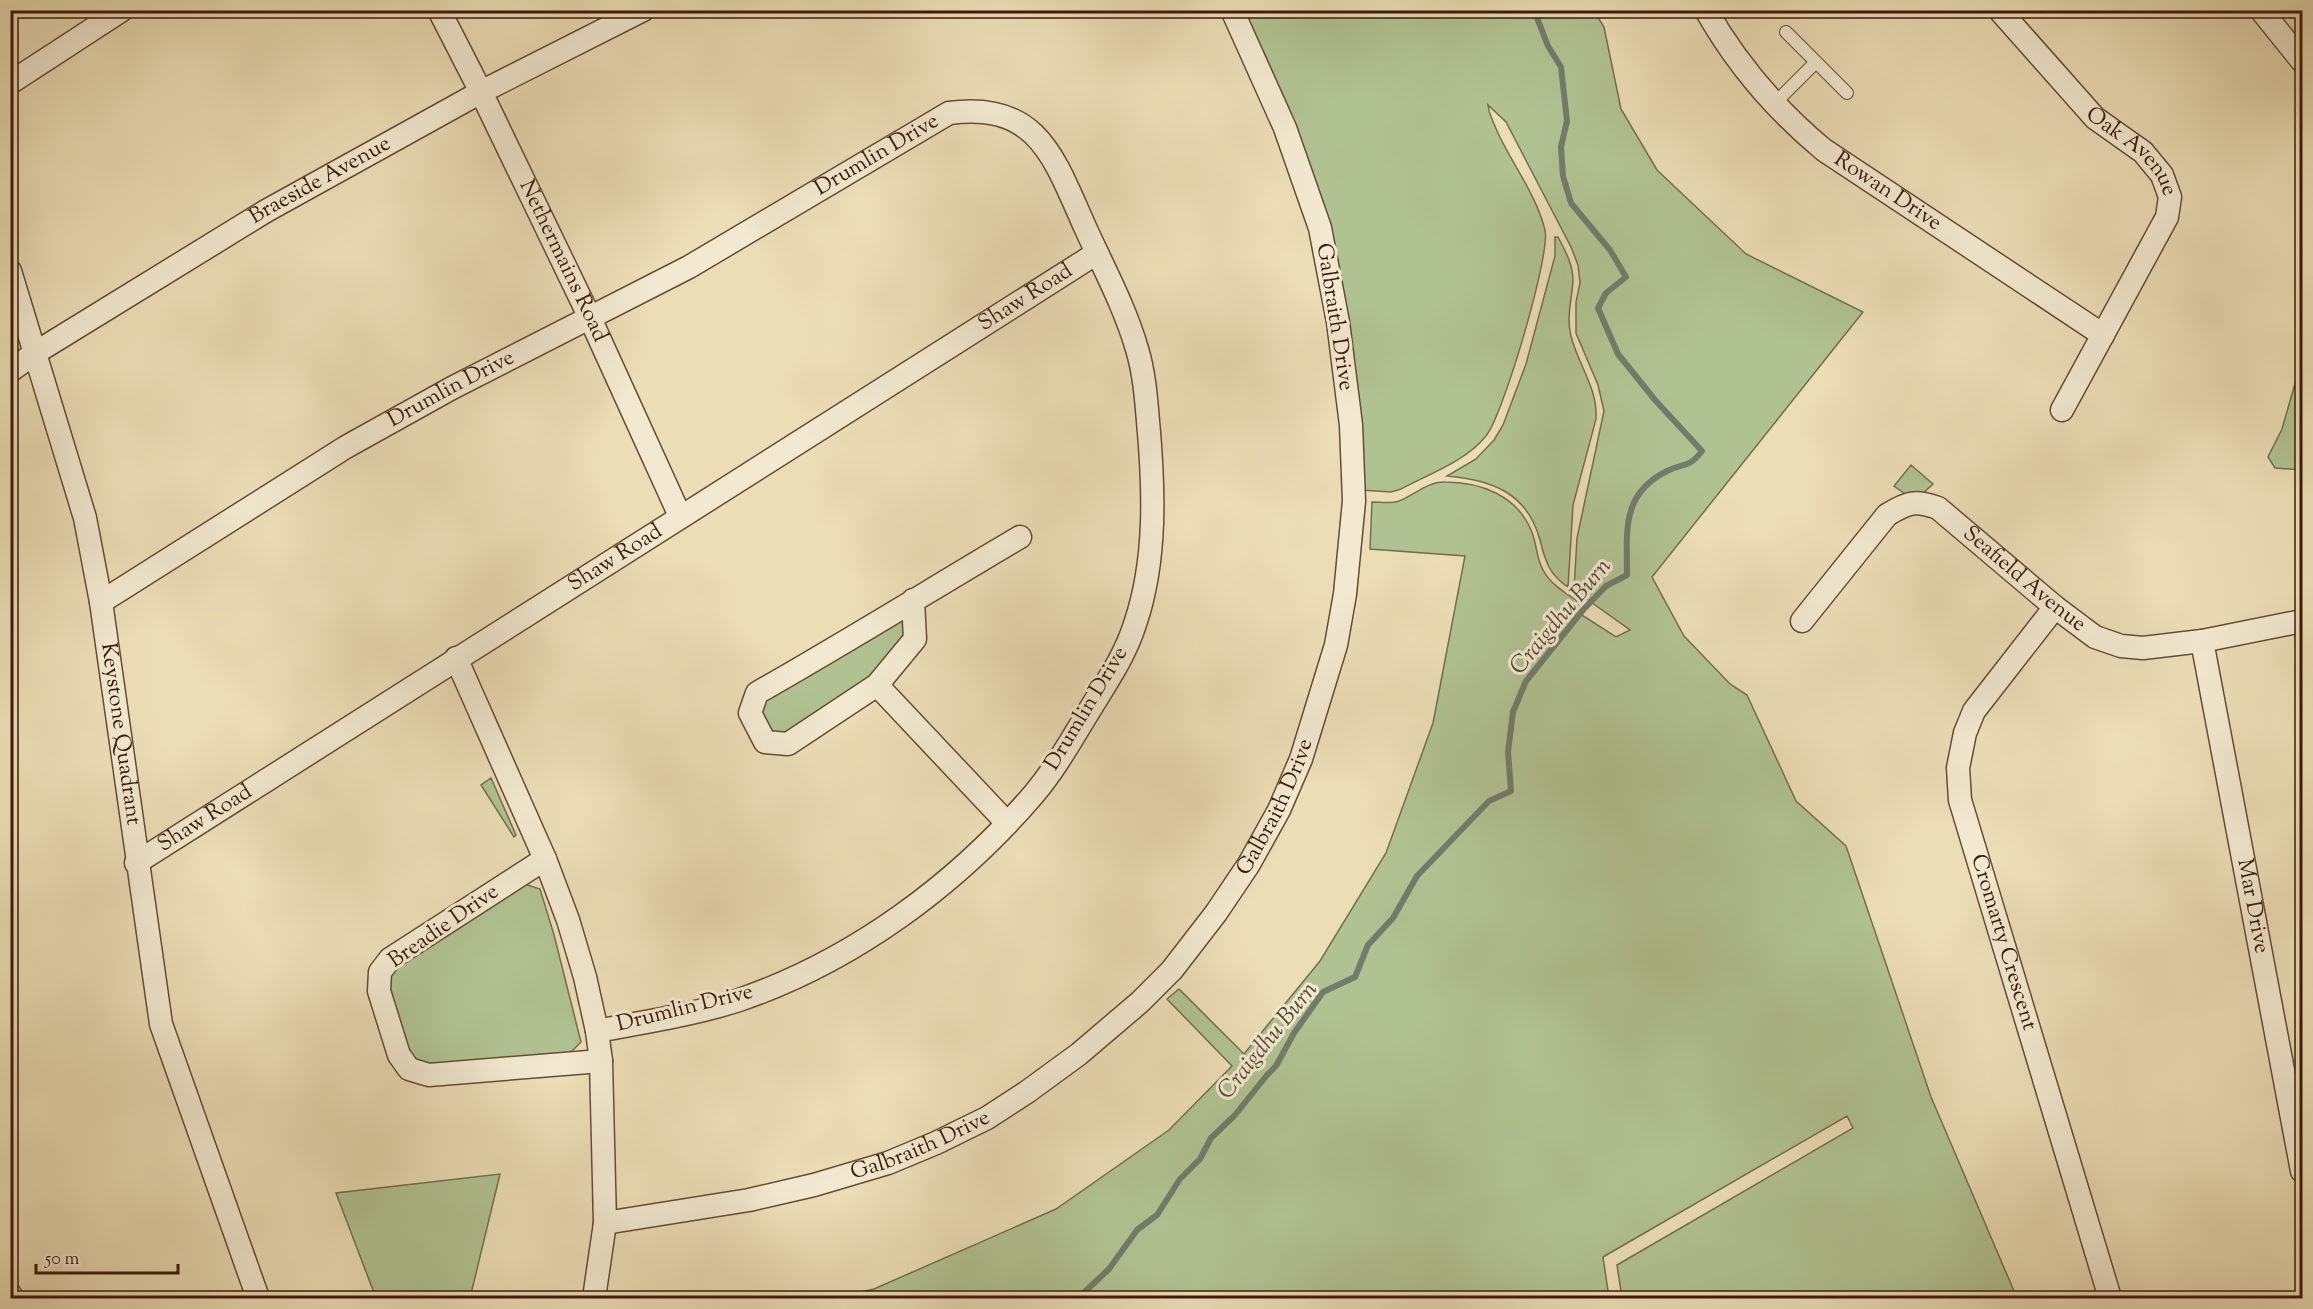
<svg xmlns="http://www.w3.org/2000/svg" width="2313" height="1309" viewBox="0 0 2313 1309" font-family="'Sorts Mill Goudy',serif">
<style>
.green{fill:#b1c292;stroke:#766e4e;stroke-width:1.5}
.lines{fill:none;stroke-linecap:round;stroke-linejoin:round}
.stream{stroke:#727c6b;stroke-width:6}
.lane-casing{stroke:#664c34;stroke-width:14}
.street-casing{stroke:#664c34;stroke-width:25}
.lane{stroke:#f2e9d0;stroke-width:12}
.street{stroke:#f2e9d0;stroke-width:22}
.labels{text-anchor:middle;dominant-baseline:central;stroke-width:6;stroke-linejoin:round;paint-order:stroke}
.street-label{font-size:22px;fill:#3a1b09;stroke:#f2e9d0}
.water-label{font-size:24px;font-style:italic;fill:#564b3a;stroke:#f2e9d0}
</style>
<rect width="100%" height="100%" fill="#ebddb6"/>
<filter id="stains"><feTurbulence type="fractalNoise" baseFrequency=".00333" numOctaves="4"/><feColorMatrix values="0 0 0 0 .2 0 0 0 0 .09 0 0 0 0 .02 0 0 0 .5 -.17"/></filter>
<radialGradient id="worn" r=".72"><stop offset=".6" stop-color="#630" stop-opacity="0"/><stop offset="1" stop-color="#630" stop-opacity=".3"/></radialGradient>
<!-- green -->
<path class="green" d="M1241,11H1594L1604,27L1621,109L1657,170L1746,254L1863,312L1652,577L1684,636L1730,684L1747,695L1796,801L1846,846L1931,1097L2017,1298H1622L1617,1265L1853,1128L1847,1116L1603,1257L1609,1298H832L874,1289L1056,1209L1169,1130L1232,1066L1167,999L1179,989L1244,1054L1320,961L1386,853L1433,723L1465,556L1370,549L1372,502C1381,502 1391,504 1399,501C1414,495 1429,481 1445,482C1481,482 1517,496 1531,530C1537,543 1536,558 1543,570C1550,584 1567,594 1580,603L1574,610L1616,637L1630,630L1574,590L1577,538L1604,411L1598,385L1576,333V302L1580,283L1578,265L1571,247L1506,122L1488,105C1489,115 1494,123 1497,131C1512,164 1536,194 1545,230C1551,253 1503,416 1486,436C1466,461 1429,474 1401,489L1391,492L1361,490L1352,360Z
M1555,237H1558C1565,250 1573,265 1573,280C1572,299 1566,317 1571,336C1578,365 1598,388 1596,419L1573,505L1568,587C1549,575 1545,560 1540,540C1527,492 1491,480 1447,476L1476,459L1494,440L1503,425L1526,364L1555,256Z
M2302,359V470L2275,468L2268,457L2282,429Z
M1911,465L1933,484L1921,495L1908,496L1894,486Z
M901,621L907,625L908,632L871,675L787,737L774,739L756,708L760,702Z
M491,778L516,835L514,837L481,785Z
M521,883L540,889L554,935L581,1042L569,1054L426,1067L414,1063L405,1051L387,977L394,967Z
M500,1174L470,1298H376L336,1193Z"/>
<g class="lines">
<!-- stream -->
<path class="stream" d="M1078,1298L1109,1269L1137,1230L1157,1215L1180,1179L1200,1159L1211,1138L1235,1115L1267,1075L1276,1066L1294,1033L1323,992L1355,977L1368,945L1393,918L1417,876L1489,801L1511,791L1508,752L1513,712L1526,681L1583,610L1606,586L1627,575C1627,530 1621,494 1667,471C1685,462 1688,469 1702,451L1655,400L1618,354L1598,308L1606,293L1626,277L1610,250L1571,203L1563,176L1561,147L1567,121L1561,67L1548,46L1534,10"/>
<!-- lane casing -->
<g class="lane-casing">
<path id="lane" d="M1786,32L1847,93
M1775,103L1816,62"/>
</g>
<!-- street casing -->
<g class="street-casing">
<g id="street">
<path id="s1" d="M439,10L481,92L590,318L680,516"/>
<path id="s2" d="M1706,10C1736,63 1777,111 1824,150L2103,335"/>
<path id="s3" d="M2003,10L2001,12L2095,118L2143,152L2162,175L2170,197L2167,217L2062,410"/>
<path d="M2261,10L2302,61"/>
<path d="M10,83L122,10"/>
<path id="s4" d="M10,271L85,518L101,602L161,1024L258,1298"/>
<path id="s5" d="M10,371L35,353L266,211L481,92L643,10"/>
<path d="M913,600L915,639L877,685L788,744L765,742L750,713L757,693C845,643 932,589 1020,537"/>
<path id="s6" d="M101,602L346,447L452,388L689,267L949,113C1038,101 1054,158 1085,227C1103,267 1125,307 1137,349C1144,372 1146,397 1148,421C1154,487 1157,560 1135,624C1125,656 1106,683 1089,711C1072,739 1055,769 1034,794C956,885 853,961 739,1000C693,1015 644,1022 597,1031"/>
<path id="s7" d="M2055,607L1974,711L1965,733L1958,768L1960,800L2110,1298"/>
<path id="s8" d="M1802,621L1887,515C1908,502 1915,500 1938,508L2055,607L2095,637L2121,646L2143,648L2202,641L2302,621"/>
<path id="s9" d="M2202,641L2302,1171"/>
<path d="M456,658L545,859L568,920L585,977L597,1031L601,1061L605,1223L594,1298"/>
<path d="M877,685L1007,823"/>
<path d="M545,859L390,959L380,972L379,991L399,1055L409,1069L429,1075L601,1061"/>
<path id="s10" d="M136,863L1097,253"/>
<path id="s11" d="M605,1223L749,1200L814,1185L888,1163L936,1143L987,1118L1027,1092L1079,1054L1140,1002L1172,970L1216,913L1249,864L1279,810L1301,759L1336,645L1345,594L1354,501L1351,425L1338,322L1320,228L1285,128L1232,10"/>
<path d="M10,1294L12,1298"/>
</g>
</g>
<!-- lane -->
<use href="#lane" class="lane"/>
<!-- street -->
<use href="#street" class="street"/>
</g>
<g class="labels">
<!-- street labels -->
<g class="street-label">
<text stroke="none"><textPath href="#s3" startOffset="195">Oak Avenue</textPath></text>
<text stroke="none"><textPath href="#s6" startOffset="896">Drumlin Drive</textPath></text>
<text stroke="none"><textPath href="#s5" startOffset="364">Braeside Avenue</textPath></text>
<text stroke="none"><textPath href="#s2" startOffset="260">Rowan Drive</textPath></text>
<text stroke="none"><textPath href="#s1" startOffset="280">Nethermains Road</textPath></text>
<text stroke="none"><textPath href="#s10" startOffset="1054">Shaw Road</textPath></text>
<text transform="translate(1334 317) rotate(81)">Galbraith Drive</text>
<text stroke="none"><textPath href="#s6" startOffset="410">Drumlin Drive</textPath></text>
<text stroke="none"><textPath href="#s10" startOffset="568">Shaw Road</textPath></text>
<text stroke="none"><textPath href="#s8" startOffset="302">Seafield Avenue</textPath></text>
<text transform="translate(1087 709) rotate(-59)">Drumlin Drive</text>
<text stroke="none"><textPath href="#s4" startOffset="477">Keystone Quadrant</textPath></text>
<text stroke="none"><textPath href="#s11" startOffset="830">Galbraith Drive</textPath></text>
<text stroke="none"><textPath href="#s10" startOffset="82">Shaw Road</textPath></text>
<text stroke="none"><textPath href="#s9" startOffset="270">Mar Drive</textPath></text>
<text transform="translate(444 927) rotate(-35)">Breadie Drive</text>
<text stroke="none"><textPath href="#s7" startOffset="372">Cromarty Crescent</textPath></text>
<text transform="translate(685 1009) rotate(-14)">Drumlin Drive</text>
<text stroke="none"><textPath href="#s11" startOffset="326">Galbraith Drive</textPath></text>
</g>
<!-- water labels -->
<g class="water-label">
<text transform="translate(1561 617) rotate(-50)">Craigdhu Burn</text>
<text transform="translate(1268 1041) rotate(-51)">Craigdhu Burn</text>
</g>
</g>
<!-- margin -->
<rect width="2313" height="1309" fill="none" stroke="#ebddb6" stroke-width="36"/>
<rect x="12" y="12" width="2289" height="1285" fill="none" stroke="#3a1b09" stroke-width="3"/>
<rect x="18" y="18" width="2277" height="1273" fill="none" stroke="#3a1b09" stroke-width="1.5"/>
<!-- scale -->
<path d="M36 1264v9h142v-9" fill="none" stroke="#3a1b09" stroke-width="3"/>
<text x="45" y="1264" font-size="18" fill="#3a1b09" stroke="#f2e9d0" stroke-width="4.5" paint-order="stroke">50 m</text>
<rect width="100%" height="100%" filter="url(#stains)"/>
<rect width="100%" height="100%" fill="url(#worn)"/>
</svg>
